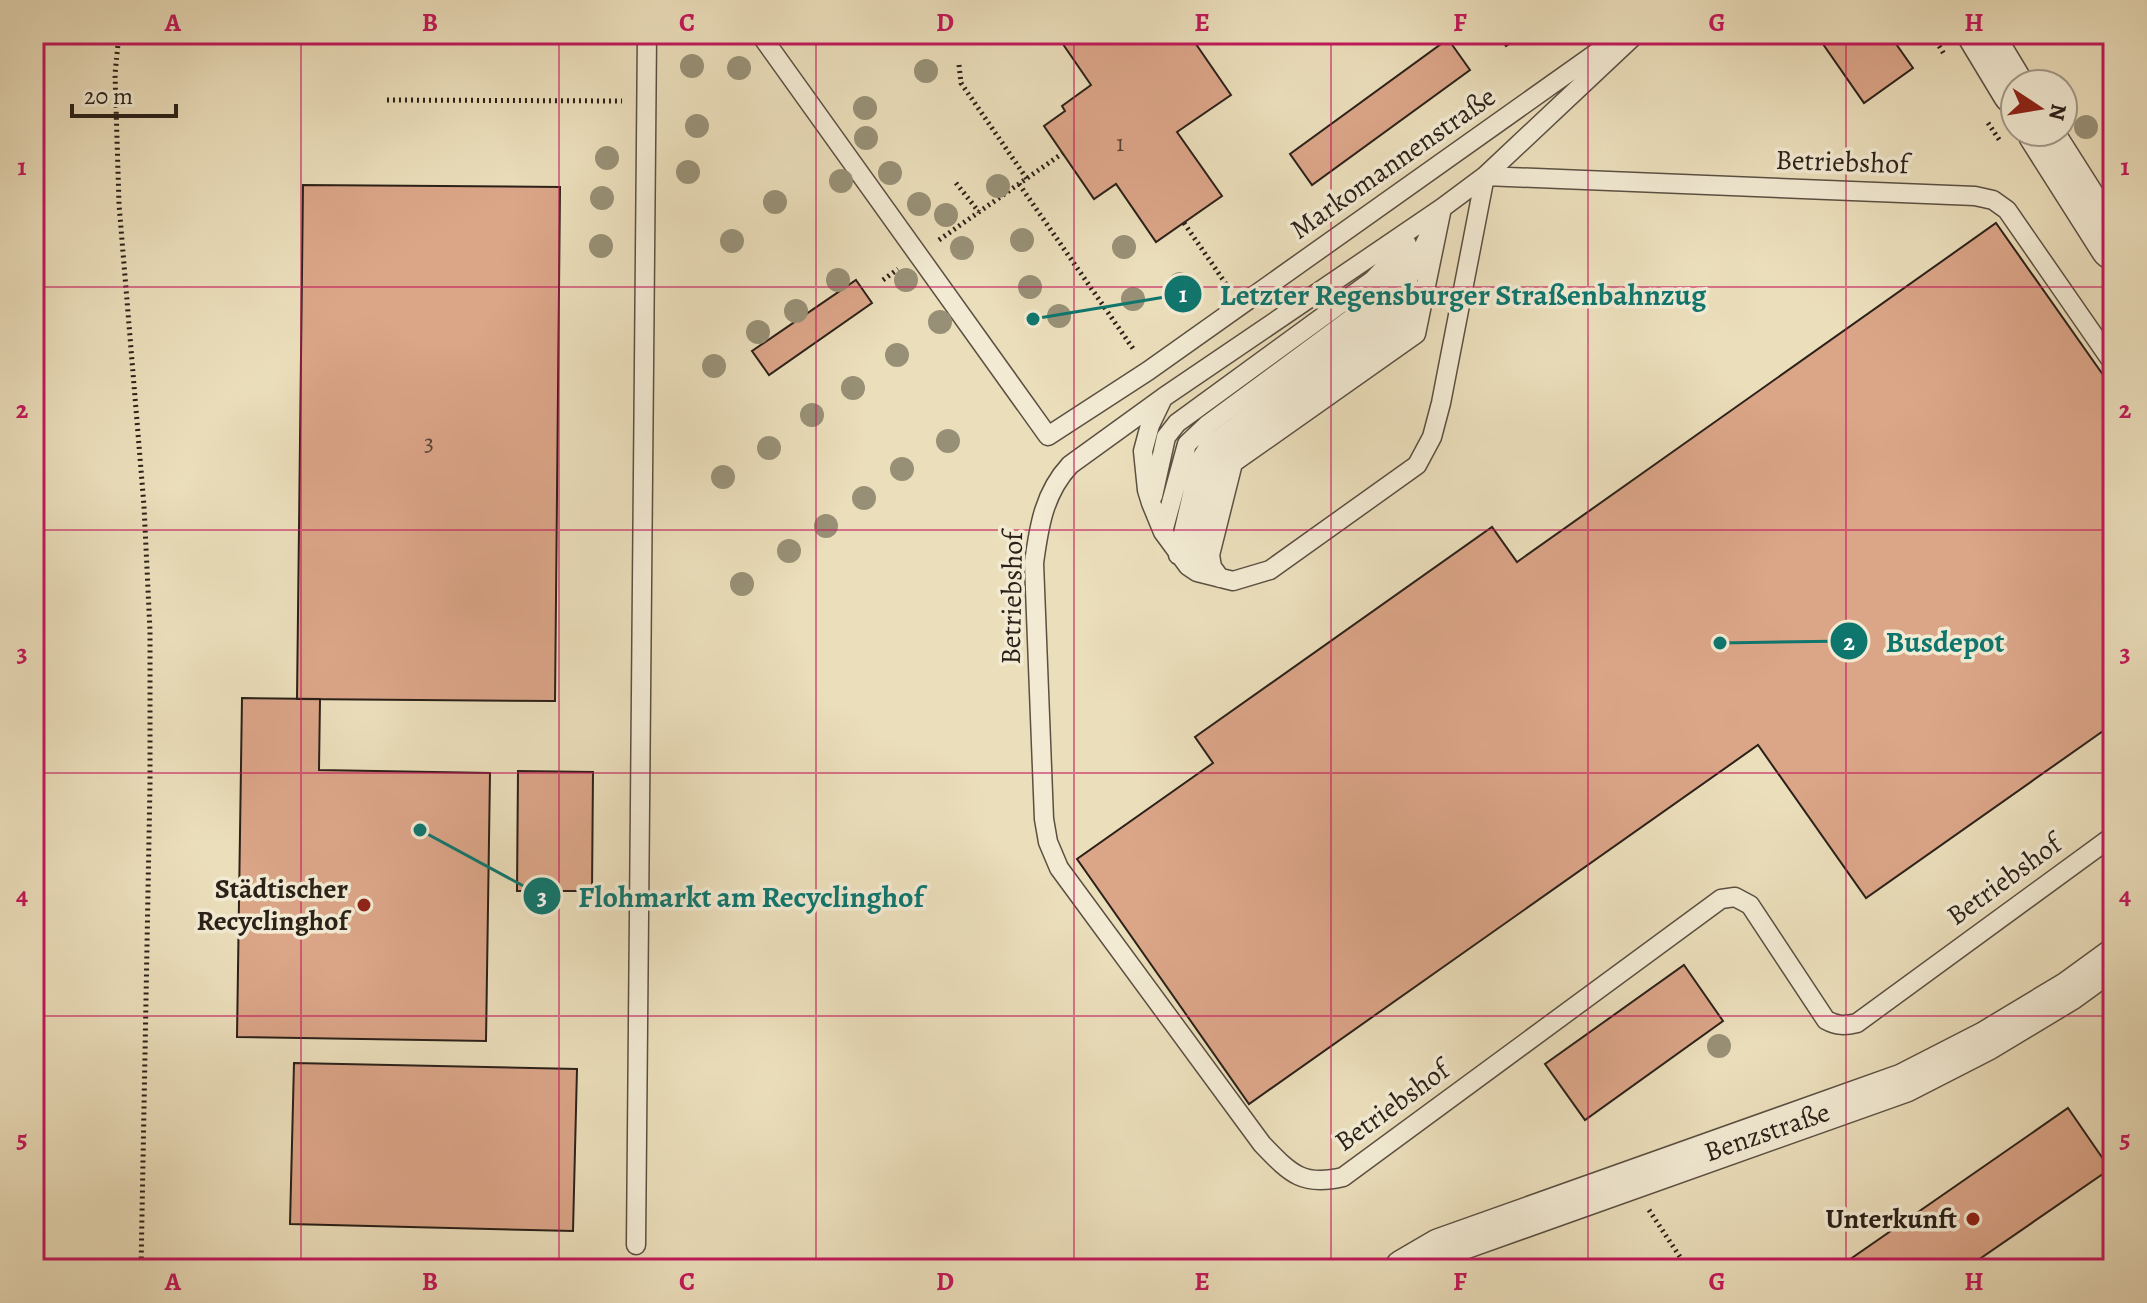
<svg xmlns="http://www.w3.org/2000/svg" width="2147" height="1303" viewBox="0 0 2147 1303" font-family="Alegreya,serif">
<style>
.building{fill:#dba588;stroke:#2b2119;stroke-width:2}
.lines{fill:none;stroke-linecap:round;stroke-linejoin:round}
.service-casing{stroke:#5b5042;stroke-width:21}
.minor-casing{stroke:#5b5042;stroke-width:41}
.tertiary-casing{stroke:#5b5042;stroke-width:47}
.path{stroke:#2b2119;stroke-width:5;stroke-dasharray:2 4;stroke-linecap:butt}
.service{stroke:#f2ead3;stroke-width:18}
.minor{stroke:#f2ead3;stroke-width:38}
.tertiary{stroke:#f2ead3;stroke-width:44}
.tree{fill:#989076}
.grid{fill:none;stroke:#c2185b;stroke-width:2;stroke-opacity:0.55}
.poi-dot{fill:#8f2418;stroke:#f2ead3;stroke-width:3}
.labels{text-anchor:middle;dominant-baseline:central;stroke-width:7;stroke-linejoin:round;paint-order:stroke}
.number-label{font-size:24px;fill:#574235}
.street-label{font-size:28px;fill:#2b2119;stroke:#f2ead3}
.poi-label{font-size:28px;font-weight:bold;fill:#2b2119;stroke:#f2ead3;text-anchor:end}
.leader{fill:none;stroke:#0f766e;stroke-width:3}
.callout-dot{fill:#0f766e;stroke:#f2ead3;stroke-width:3}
.mark-label{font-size:24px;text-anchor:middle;font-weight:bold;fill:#fff}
.callout-label{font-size:30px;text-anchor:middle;font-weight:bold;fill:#0f766e;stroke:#f2ead3;stroke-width:7;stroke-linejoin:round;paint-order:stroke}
.neatline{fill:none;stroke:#c2185b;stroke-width:3}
.grid-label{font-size:26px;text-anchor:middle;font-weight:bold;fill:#c2185b}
</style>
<rect width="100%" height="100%" fill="#ebdebb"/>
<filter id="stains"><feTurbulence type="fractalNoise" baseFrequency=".0025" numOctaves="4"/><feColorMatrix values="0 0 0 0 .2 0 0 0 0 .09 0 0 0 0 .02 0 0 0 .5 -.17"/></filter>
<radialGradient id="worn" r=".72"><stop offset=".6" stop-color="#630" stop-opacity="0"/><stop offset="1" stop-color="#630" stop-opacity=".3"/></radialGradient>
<!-- building -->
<path class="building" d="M1056,34H1155L1161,43L1174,34H1189L1231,95L1177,132L1222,196L1156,242L1116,184L1094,199L1044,126L1065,111L1062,106L1091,85Z
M1497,34H1523L1506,46Z
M1816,34H1889L1913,68L1864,103Z
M1448,39L1470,70L1312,185L1290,154Z
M303,185L560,187L555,701L297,699Z
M1996,223L2113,389V724L1866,898L1758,745L1249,1104L1077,859L1213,763L1195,737L1492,527L1517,562Z
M856,280L872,303L769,375L752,351Z
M242,698L320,699L319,770L490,773L486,1041L237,1037Z
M518,771L593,772L592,891H517Z
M1684,965L1723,1021L1585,1120L1545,1064Z
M294,1063L577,1069L573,1231L290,1224Z
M2068,1108L2110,1169L1965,1269H1836Z"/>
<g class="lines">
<!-- service casing -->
<g class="service-casing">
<path id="service" d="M760,34L1048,436L1148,371L1623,34
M2113,363L2007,210L1993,200L1975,196L1485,176L1442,208L1164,397L1070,465C1044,493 1039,526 1034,563L1044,819L1048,842L1059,868L1262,1144C1290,1173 1302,1187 1343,1177L1721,899L1735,897L1750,905L1826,1020C1837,1026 1845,1026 1857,1023L2113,836
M1162,400L1150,425L1143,451L1147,490L1151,503L1163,532L1188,566L1197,572L1233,581L1270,570L1417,465L1432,437L1441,403L1485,176L1636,34
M1153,496L1166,437L1177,423L1373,280L1407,244
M1163,532L1187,444L1207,425L1382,296L1407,260
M1178,555L1200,460L1209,446L1394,309L1429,235
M1197,572L1195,555L1217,461L1225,451L1404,322L1415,290
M1220,578L1212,567L1210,555L1233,463L1416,334L1442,208
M636,1245L647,34"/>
</g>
<!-- minor casing -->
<g class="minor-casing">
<path id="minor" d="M1404,1269L1440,1248L1904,1083L1986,1041L2069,991L2113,959"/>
</g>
<!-- tertiary casing -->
<g class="tertiary-casing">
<path id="tertiary" d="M1980,34L2015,92
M2040,132L2113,247"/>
</g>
<!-- path -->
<path class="path" d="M119,34L115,74L119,204L144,506L150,631V784L141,1269
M1936,41L1944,54
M959,65L961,83L1027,179
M387,100L622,101
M1988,123L2000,141
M956,183L979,212
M1019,184L1134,350
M1184,223L1226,284
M939,240L1063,153
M883,280L898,269
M1649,1210L1688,1269"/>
<!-- service -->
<use href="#service" class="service"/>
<!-- minor -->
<use href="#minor" class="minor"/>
<!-- tertiary -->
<use href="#tertiary" class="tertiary"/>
</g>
<!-- trees -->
<g class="tree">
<circle cx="692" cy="66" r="12"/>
<circle cx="739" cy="68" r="12"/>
<circle cx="926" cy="71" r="12"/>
<circle cx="865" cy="108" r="12"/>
<circle cx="697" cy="126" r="12"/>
<circle cx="2086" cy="127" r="12"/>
<circle cx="866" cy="138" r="12"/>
<circle cx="607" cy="158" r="12"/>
<circle cx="688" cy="172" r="12"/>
<circle cx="890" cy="173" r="12"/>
<circle cx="841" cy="181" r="12"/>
<circle cx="998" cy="186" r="12"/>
<circle cx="602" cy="198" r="12"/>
<circle cx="775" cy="202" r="12"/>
<circle cx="919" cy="204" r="12"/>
<circle cx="946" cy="215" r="12"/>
<circle cx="1022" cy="240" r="12"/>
<circle cx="732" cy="241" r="12"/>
<circle cx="601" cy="246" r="12"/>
<circle cx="1124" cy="247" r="12"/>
<circle cx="962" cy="248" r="12"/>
<circle cx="838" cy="280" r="12"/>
<circle cx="906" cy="280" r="12"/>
<circle cx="1180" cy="284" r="12"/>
<circle cx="1030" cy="287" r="12"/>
<circle cx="1133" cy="299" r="12"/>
<circle cx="796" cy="311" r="12"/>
<circle cx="1059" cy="316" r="12"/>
<circle cx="940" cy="322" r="12"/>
<circle cx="758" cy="332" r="12"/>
<circle cx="897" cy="355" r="12"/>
<circle cx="714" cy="366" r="12"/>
<circle cx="853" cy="388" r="12"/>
<circle cx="812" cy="415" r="12"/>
<circle cx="948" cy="441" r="12"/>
<circle cx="769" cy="448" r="12"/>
<circle cx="902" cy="469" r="12"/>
<circle cx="723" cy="477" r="12"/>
<circle cx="864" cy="498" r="12"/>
<circle cx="826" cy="526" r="12"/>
<circle cx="789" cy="551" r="12"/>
<circle cx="742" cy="584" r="12"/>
<circle cx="1719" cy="1046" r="12"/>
</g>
<!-- grid -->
<path class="grid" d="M301,34V1269M559,34V1269M816,34V1269M1074,34V1269M1331,34V1269M1588,34V1269M1846,34V1269M34,287H2113M34,530H2113M34,773H2113M34,1016H2113"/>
<!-- markers -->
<g class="poi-dot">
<circle cx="364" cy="905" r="8"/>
<circle cx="1973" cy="1219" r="8"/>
</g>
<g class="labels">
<!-- number labels -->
<g class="number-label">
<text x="1120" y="143">1</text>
<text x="429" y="443">3</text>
</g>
<!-- street labels -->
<g class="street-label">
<text transform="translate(1842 162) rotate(2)">Betriebshof</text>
<text transform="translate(1393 163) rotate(-35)">Markomannenstraße</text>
<text transform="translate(1012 598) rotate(-89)">Betriebshof</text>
<text transform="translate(2004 880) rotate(-36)">Betriebshof</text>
<text transform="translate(1392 1106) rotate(-36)">Betriebshof</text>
<text transform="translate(1767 1132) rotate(-19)">Benzstraße</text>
</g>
<!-- poi labels -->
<g class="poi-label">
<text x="348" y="889">Städtischer<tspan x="348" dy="32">Recyclinghof</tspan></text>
<text x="1957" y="1219">Unterkunft</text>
</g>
</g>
<!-- callouts -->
<path class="leader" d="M1033 319L1183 294M1720 643L1849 641M420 830L542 896"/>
<g class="callout-dot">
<circle cx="1033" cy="319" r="8"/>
<circle cx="1720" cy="643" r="8"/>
<circle cx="420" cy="830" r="8"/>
<circle cx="1183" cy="294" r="20"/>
<circle cx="1849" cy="641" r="20"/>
<circle cx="542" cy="896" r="20"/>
</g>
<g class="mark-label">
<text x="1183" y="302">1</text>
<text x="1849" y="650">2</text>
<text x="542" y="905">3</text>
</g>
<g class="callout-label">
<text x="1463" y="305">Letzter Regensburger Straßenbahnzug</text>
<text x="1945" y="652">Busdepot</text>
<text x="751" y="907">Flohmarkt am Recyclinghof</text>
</g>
<!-- margin -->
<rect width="2147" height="1303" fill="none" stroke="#ebdebb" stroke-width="88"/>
<!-- north arrow -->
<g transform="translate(2039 108) rotate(102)"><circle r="38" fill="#f2ead3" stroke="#a29a89" stroke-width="2"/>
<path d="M0-6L14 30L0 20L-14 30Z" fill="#8f2418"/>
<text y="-12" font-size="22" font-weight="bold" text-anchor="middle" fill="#2b2119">N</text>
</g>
<!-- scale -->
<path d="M72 104v12h104v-12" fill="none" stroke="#2b2119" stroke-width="4"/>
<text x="84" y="104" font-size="24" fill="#2b2119" stroke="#f2ead3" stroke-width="6" paint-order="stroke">20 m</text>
<rect x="44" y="44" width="2059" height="1215" class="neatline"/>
<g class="grid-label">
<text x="173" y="31">A</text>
<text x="430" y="31">B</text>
<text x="687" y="31">C</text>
<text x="945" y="31">D</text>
<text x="1202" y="31">E</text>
<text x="1460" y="31">F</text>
<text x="1717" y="31">G</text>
<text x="1974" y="31">H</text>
<text x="22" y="175">1</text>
<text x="2125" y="175">1</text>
<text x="22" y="418">2</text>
<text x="2125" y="418">2</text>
<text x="22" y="661">3</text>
<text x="2125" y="661">3</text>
<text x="22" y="904">4</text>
<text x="2125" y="904">4</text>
<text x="22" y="1147">5</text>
<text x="2125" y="1147">5</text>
<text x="173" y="1290">A</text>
<text x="430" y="1290">B</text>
<text x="687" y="1290">C</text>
<text x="945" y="1290">D</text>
<text x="1202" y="1290">E</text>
<text x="1460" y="1290">F</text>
<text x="1717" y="1290">G</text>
<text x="1974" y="1290">H</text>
</g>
<rect width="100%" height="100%" filter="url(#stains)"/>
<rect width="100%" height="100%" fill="url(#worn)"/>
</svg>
